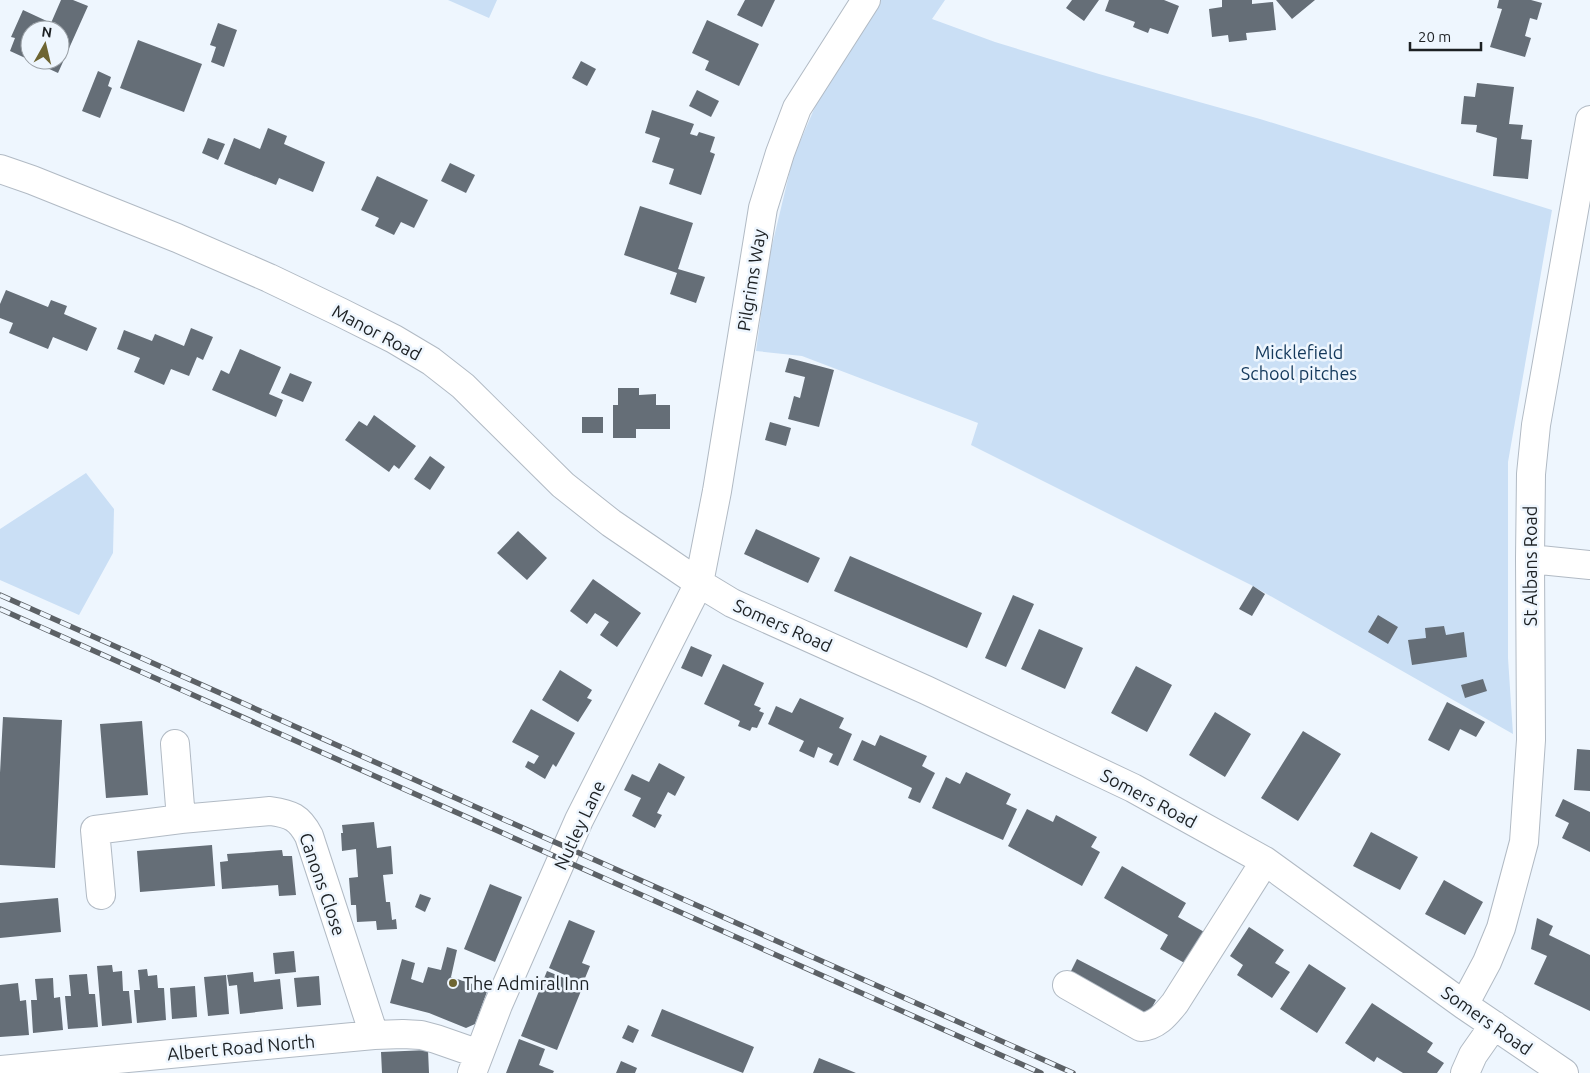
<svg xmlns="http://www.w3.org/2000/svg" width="1590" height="1073" viewBox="0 0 1590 1073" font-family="Ubuntu,sans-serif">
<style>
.green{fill:#cadff5}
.building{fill:#656e77;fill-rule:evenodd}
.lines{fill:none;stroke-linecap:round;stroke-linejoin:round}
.minor-casing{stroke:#b1bac4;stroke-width:30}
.minor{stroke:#fff;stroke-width:28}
.rail-casing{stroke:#5c6166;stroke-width:5.5}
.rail{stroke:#eef6fe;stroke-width:4;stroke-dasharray:11;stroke-linecap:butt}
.poi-dot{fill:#6e6532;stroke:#eef6fe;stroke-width:2}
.labels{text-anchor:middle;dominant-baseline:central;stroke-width:5;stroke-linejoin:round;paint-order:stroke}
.street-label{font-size:18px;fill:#1c2023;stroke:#eef6fe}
.park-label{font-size:18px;fill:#13385b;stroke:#eef6fe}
.poi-label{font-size:18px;fill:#1c2023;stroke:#eef6fe;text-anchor:start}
</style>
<rect width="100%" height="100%" fill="#eef6fe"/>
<!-- green -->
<path class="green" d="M448,0H497L489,18Z
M879,0H945L932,19L995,42L1099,74L1260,119L1552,210L1508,462V658L1513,734L1251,585L971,445L978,423L802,356L756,351L768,262L793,158L827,79Z
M86,473L114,509L113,553L79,615L0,580V529Z"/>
<!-- building -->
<path class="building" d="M61,0H73L88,6L58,73L10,51L15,38L11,37L23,10L51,23ZM30,30H60V60H30Z
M745,0H775L762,27L737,15Z
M1072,0H1099L1084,21L1066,8Z
M1109,0H1164L1179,6L1168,34L1150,28L1148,33L1133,27L1135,22L1105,11Z
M1222,0H1252V4L1273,2L1276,30L1246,33L1247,40L1229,42L1228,35L1212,37L1209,9L1222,7Z
M1276,0H1315L1292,19Z
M1499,0H1531L1542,3L1537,20L1530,18L1525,36L1531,38L1525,57L1490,47L1502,9L1497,8Z
M707,20L759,44L739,86L705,70L709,61L692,53Z
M218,23L237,30L224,67L211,62L216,47L210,45Z
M138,40L202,64L184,112L120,88Z
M581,61L596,69L587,86L572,78Z
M98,71L111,77L108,86L112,88L100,118L82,111Z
M1477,83L1514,87L1509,124L1523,125L1521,139L1532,140L1528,179L1493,176L1497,138L1476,132L1477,125L1461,124L1464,96L1475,97Z
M697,90L719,101L711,117L689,106Z
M652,110L694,124L690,134L697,136L699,132L715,137L710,152L715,154L701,195L669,184L674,169L652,162L660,138L645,133Z
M268,128L287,136L284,144L325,162L313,192L279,178L276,185L224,164L234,138L260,149Z
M208,138L225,144L218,160L202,153Z
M450,163L475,175L466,193L441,181Z
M377,176L428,200L414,228L401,222L394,235L375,226L379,218L361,210Z
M640,206L693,223L678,269L705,277L696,303L670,294L677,273L624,255Z
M6,290L48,307L51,300L67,306L64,314L97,328L87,351L53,337L48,349L9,333L13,323L0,318V304Z
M191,328L213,337L203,360L197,357L189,376L171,369L164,385L134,372L140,358L117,349L124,330L152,341L155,334L184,346Z
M240,349L281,367L269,394L283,400L276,417L212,390L221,370L229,374Z
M789,358L834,370L819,427L788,419L794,396L800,398L805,377L785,372Z
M290,373L312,382L303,402L281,393Z
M618,388H639V395L656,394V405H670V429H636V438H613V405H618Z
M374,415L416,446L399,469L394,465L389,472L345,440L359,421L367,426Z
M582,417H603V433H582Z
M770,422L791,428L786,446L765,440Z
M430,456L445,467L430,490L414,479Z
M756,529L820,558L808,583L744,554Z
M518,531L547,558L527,580L497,553Z
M850,556L982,613L967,648L834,591Z
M593,579L641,613L617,647L600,635L609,622L595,613L587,624L570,611Z
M1253,586L1265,594L1252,616L1239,609Z
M1013,595L1034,604L1006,667L985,658Z
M1378,615L1398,627L1388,644L1368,632Z
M1444,626L1446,635L1464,632L1467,657L1412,665L1408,640L1426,638L1425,628Z
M1039,629L1083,648L1065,689L1021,669Z
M691,646L712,655L702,677L681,668Z
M723,664L764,683L754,705L761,708L759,711L764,713L757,728L752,727L750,731L738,726L740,721L704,704Z
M1136,666L1172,685L1147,732L1111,713Z
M560,670L592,690L587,698L592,700L578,722L542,700Z
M1483,679L1487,691L1465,698L1461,685Z
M800,698L844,718L839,728L852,734L838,766L829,762L833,754L818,747L814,758L799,751L804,741L768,724L776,706L792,713Z
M1447,702L1485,722L1476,737L1460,729L1449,751L1428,740Z
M531,709L575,733L556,767L553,764L545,779L525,767L528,761L534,764L539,756L512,742Z
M1215,712L1251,734L1225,777L1189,755Z
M3,717L62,720L55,868L0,865V773Z
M142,721L148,795L106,798L100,724Z
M1303,731L1341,754L1298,821L1261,798Z
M880,735L927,756L922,766L935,773L920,803L908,798L912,788L853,760L862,740L875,746Z
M1577,749L1590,750V791L1574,790Z
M659,763L685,777L675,796L668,792L657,813L662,815L655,828L632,816L641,798L624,790L632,774L649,782Z
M966,772L1011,794L1006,804L1017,809L1003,840L932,808L946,777L960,784Z
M1563,799L1590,812V852L1562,838L1569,823L1555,816Z
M1027,809L1053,822L1056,815L1097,837L1091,847L1100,852L1082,886L1008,846Z
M374,822L377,848L391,846L393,874L383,875L386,902H390L392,920L396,919L397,929L377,930L376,921L357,922L356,905H351L349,878L358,877L356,849L342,851L341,833H343L342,825Z
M1371,832L1418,857L1400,890L1353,866Z
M212,845L215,886L140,892L137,851Z
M282,850L283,856H292L296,895L279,896L278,885L222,889L220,862L228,861L227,854Z
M1122,866L1186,903L1178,917L1206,933L1188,965L1160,949L1168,935L1104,898Z
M1444,880L1483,902L1465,935L1425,914Z
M490,884L522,897L495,962L464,949Z
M420,894L431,898L425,912L415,907Z
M58,898L61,932L0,938V903Z
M1537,918L1553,926L1549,935L1590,955V1011L1534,984L1547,956L1531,949Z
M569,920L595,931L582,963L590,966L583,983L549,968Z
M1249,927L1284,950L1275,963L1290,972L1272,998L1237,975L1243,965L1230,956Z
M447,947L457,950L451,977L488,989L475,1024L466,1028L429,1013L390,1003L402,959L415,963L411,979L423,983L428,967L441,970Z
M294,951L296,972L275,974L273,953Z
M1077,959L1156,1000L1145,1020L1067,979Z
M1309,964L1346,988L1317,1033L1280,1009Z
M112,965L113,972L122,971L123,991H129L132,1023L102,1026L97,966Z
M147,969L148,976L157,975L158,988H164L166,1020L137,1023L134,990H140L138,970Z
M547,971L583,986L557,1050L521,1036Z
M253,972L254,982L280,979L283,1009L240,1014L237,985L229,986L227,975Z
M87,974L89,994H95L98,1027L68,1029L65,996H71L69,975Z
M226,975L229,1014L208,1016L204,977Z
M319,976L321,1005L297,1007L294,978Z
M53,978L54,998L60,997L63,1030L33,1033L31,1000H37L35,979Z
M18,983L20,1001L26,1000L29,1035L0,1037V985Z
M195,986L197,1017L172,1019L170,988Z
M1372,1003L1433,1043L1427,1052L1444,1063L1437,1073H1403L1377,1057L1374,1062L1345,1043Z
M662,1009L754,1047L743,1073L651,1036Z
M628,1025L639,1030L633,1043L622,1038Z
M519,1039L545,1049L539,1065L554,1071L553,1073H506Z
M428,1050L429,1073H382L381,1052Z
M819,1058L856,1073H813Z
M621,1061L637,1068L635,1073H616Z"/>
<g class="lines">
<!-- minor casing -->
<g class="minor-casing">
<path id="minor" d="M0,169L32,180L177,238L269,278L340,312L394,339L431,361L463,386L563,485L611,523L699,583L732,603L926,690L1133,788L1265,861L1464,1005L1564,1073
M1530,559L1590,565
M175,744L181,819
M101,895L95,830L181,819L270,811C291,814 299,817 309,836L374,1035
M1067,985L1141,1027C1157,1026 1166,1014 1175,1003L1265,861
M1464,1005L1487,962L1501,928L1524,842L1531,740L1530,559L1531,474L1536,425L1590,120
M0,1070L374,1035L403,1034L421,1035L436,1039L479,1054
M472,1073L498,1005L579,820L699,583L717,491L763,208L780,153L797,108L866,0
M1465,1073L1473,1055L1494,1025"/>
</g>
<!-- minor -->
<use href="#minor" class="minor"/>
<!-- rail casing -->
<g class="rail-casing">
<path id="rail" d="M0,595L1073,1073
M0,609L1041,1073"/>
</g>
<!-- rail -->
<use href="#rail" class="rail"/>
</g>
<!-- markers -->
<circle class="poi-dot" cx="453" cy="983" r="5"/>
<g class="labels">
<!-- street labels -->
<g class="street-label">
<text transform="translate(751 280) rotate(-81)">Pilgrims Way</text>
<text transform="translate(377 332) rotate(28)">Manor Road</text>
<text transform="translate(1530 566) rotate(-90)">St Albans Road</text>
<text transform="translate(783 625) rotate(24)">Somers Road</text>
<text transform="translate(1149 798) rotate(28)">Somers Road</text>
<text transform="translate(579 825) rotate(-65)">Nutley Lane</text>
<text transform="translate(323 884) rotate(71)">Canons Close</text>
<text transform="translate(1487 1020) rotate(35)">Somers Road</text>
<text transform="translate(241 1047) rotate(-5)">Albert Road North</text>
</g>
<!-- park labels -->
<g class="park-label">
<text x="1299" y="352">Micklefield<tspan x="1299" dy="21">School pitches</tspan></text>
</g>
<!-- poi labels -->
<g class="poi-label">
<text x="463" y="983">The Admiral Inn</text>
</g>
</g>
<!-- north arrow -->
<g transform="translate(45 45) rotate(8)"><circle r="24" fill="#eef6fe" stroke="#9aa0a6"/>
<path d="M0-4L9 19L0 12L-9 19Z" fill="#6e6532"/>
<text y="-8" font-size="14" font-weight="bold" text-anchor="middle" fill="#1c2023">N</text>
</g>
<!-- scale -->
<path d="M1410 42v8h71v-8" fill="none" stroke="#1c2023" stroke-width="2.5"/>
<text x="1418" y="42" font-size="15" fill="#1c2023" stroke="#eef6fe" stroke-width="4" paint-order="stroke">20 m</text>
</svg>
